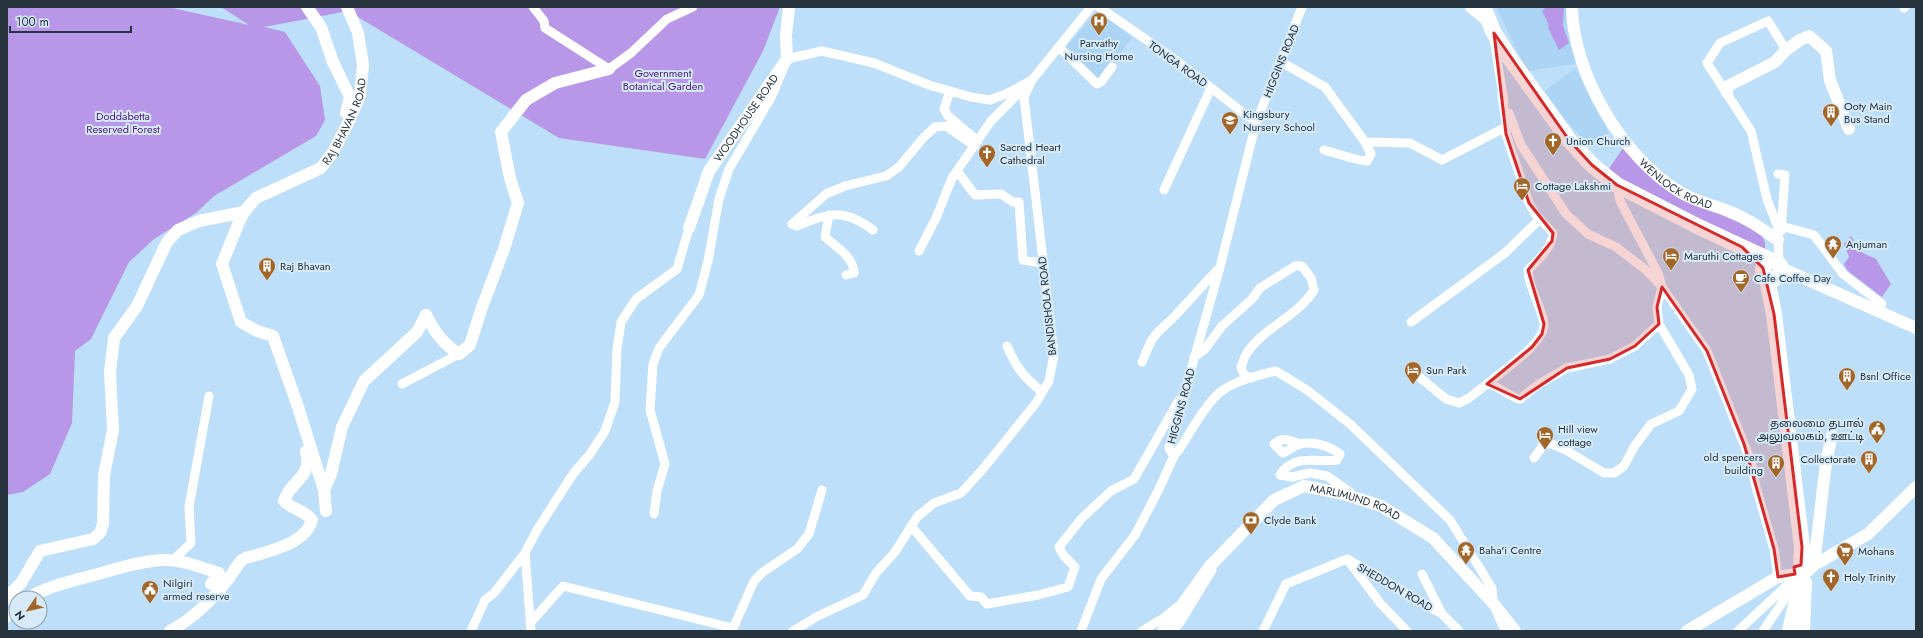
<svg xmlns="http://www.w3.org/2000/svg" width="1923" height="638" viewBox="0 0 1923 638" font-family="Jost,'Noto Sans Tamil',sans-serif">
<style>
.built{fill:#acd4f4}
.green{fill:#b896e8}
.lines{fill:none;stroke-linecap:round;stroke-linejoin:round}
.street{stroke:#fff;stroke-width:9}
.secondary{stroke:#fff;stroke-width:12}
.highway{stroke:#fff;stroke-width:16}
.marked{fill:#d62828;fill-opacity:0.2;stroke:#d62828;stroke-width:3;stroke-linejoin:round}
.labels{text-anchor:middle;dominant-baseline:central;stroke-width:4;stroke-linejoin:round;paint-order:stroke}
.poi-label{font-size:11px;fill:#27343e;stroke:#d6eafa;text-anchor:start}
.street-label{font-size:11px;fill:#27343e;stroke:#d6eafa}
.park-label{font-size:11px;fill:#4b187a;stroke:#d6eafa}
</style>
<rect width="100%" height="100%" fill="#bedffa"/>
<!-- built -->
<path class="built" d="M1496,7H1569L1566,27L1582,63L1527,71Z
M1097,11L1132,37L1101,81L1066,47Z
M1575,68L1609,132L1589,145L1564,118L1545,91Z"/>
<!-- green -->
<path class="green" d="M7,7H168L249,25L221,7H780L763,51L705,159L559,138L348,11L264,27L285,32L320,86L325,120L316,136L214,196L196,213L154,239L129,262L91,339L75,351L72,423L50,474L23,492L7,495Z
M1546,7H1564L1563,26L1569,43L1559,50L1549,30L1548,23L1542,11Z
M1623,148L1647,172L1760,232L1765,242V249L1675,208L1606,173Z
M1851,236L1861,252L1876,259L1891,284L1882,297L1848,271L1844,264L1849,257L1844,244Z"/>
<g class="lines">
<!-- street -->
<path class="street" d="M533,7L544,21L545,28L609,69L631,53L667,19L693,7
M1099,7L1177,61L1256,123
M1302,7L1256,123L1220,267L1169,448L1171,452L1175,454L1179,450C1189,434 1208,400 1223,390C1238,380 1259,375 1276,371L1307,390L1350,424L1450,520L1492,588L1493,603L1505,631
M1904,8L1905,7
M1494,39L1504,102
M1059,47L1097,84L1101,82L1112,67
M1281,62L1325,87L1365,142L1371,154L1367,161C1362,162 1331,152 1324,150
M950,91L944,109L948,116L978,141
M1509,113L1521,145L1566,214L1588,234L1616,247L1646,270L1662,287
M1365,142L1410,143L1442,160L1506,127
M957,171L975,195L1001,194L1013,202H1019L1023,260L1043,263
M1778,174L1785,175L1781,231
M1617,185L1620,201L1658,273L1661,284
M1164,190L1211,88
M829,215L825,237C836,247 854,257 854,273L846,275
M792,224L826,194L845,186L886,176L899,167L923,138L935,127L946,126L975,146
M792,224L797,226C829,213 843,208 873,230
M1781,226L1814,235L1843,274L1882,304
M919,251L936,218L952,178L991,121L1024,88
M1779,264L1778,228L1767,199L1751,131L1707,63L1720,43L1768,21L1786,50
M1411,322L1505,253L1540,219
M1007,346C1017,369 1023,376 1042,392
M1194,357L1205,349L1222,326L1252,299L1260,288L1295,266H1302L1311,278L1314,290C1297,317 1264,327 1247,353C1244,357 1243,363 1241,367L1244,375L1252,378
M1142,362L1151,341L1157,333L1174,317L1219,268
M1412,371L1446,399L1459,403L1469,398L1487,384C1499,385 1508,397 1520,399L1539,384L1567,368L1610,359L1635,346L1659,324
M402,384L459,354
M1487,384C1501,372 1545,343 1544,324C1542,307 1529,290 1528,270C1538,260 1552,248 1553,233L1535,214L1529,203L1506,134V122L1502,96
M1300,444C1289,440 1283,436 1274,444L1283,453C1288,451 1295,445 1300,444C1313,441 1330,446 1340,454L1337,460C1316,463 1294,453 1280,475L1292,477L1310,473L1327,476L1351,493
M1534,458L1544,444H1552L1564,449L1604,473H1614L1624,466L1634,447L1651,424L1679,411L1692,389L1689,375L1659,324L1657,307L1662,287L1707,351L1744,444L1751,461L1756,487L1774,549L1778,577
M654,514L657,491L665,464L650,410L653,364L659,348L699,295L708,261L719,199L729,169L772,96L787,59L822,51L874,63L929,85L971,97L990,100L1008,93L1032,80
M911,526L970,596L981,597L987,604L1038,595L1068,587L1075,567L1064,556L1059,547L1082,518L1111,491L1134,479L1179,400
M525,553L531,631
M172,561L191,543L189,507L209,396
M1350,563L1381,604L1407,631
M1422,574L1442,614
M7,618L16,607
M531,622L563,586L733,628
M471,631L485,600L494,593L525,553L537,530L573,474L590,454L605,431L615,402L617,349L621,322L636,299L677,269L689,228
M732,631L754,581L763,572L797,549L809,534L822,490
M793,631L818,616L863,595L876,573L895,552L917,517L934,503L961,493L983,469L1036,403L1049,381L1054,354L1024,97L1032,80L1091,7
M1081,631L1101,579L1135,535L1158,491L1175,454
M1142,631L1165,617L1177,607
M1173,631L1181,621L1212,570
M1263,631L1286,584L1347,559L1442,614L1459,631
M1738,631L1797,576
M1763,631L1796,582"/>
<!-- secondary -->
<g class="secondary">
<path d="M307,7L321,27L333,62L350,97L346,113"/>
<path d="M1471,7L1488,21"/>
<path id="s1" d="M1572,7C1573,74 1622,157 1680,192C1694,201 1713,205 1728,211C1747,218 1762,229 1778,240"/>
<path d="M1727,93L1728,86L1775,62L1786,50L1800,40L1809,36L1826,51L1830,80L1849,129"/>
<path id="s2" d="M689,228L709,171L787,59L786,35L789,7"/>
<path d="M1781,268L1916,328"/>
<path d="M426,315C435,332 442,343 459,354L470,345L481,310L504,249L518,203L510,178L501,132L526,100L555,83L609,69"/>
<path d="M324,490L331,474L342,427L364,381L417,332L426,315"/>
<path id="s3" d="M326,511L324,490L298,407L273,336L257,331L241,322L222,264L239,222L244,212L256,198L321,168L333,152L350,119L360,95L363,65L358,33L347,7"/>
<path d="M1814,565L1826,462L1832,435"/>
<path d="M1808,571L1814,565L1868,534L1916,487"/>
<path d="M28,598C48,586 72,581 94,575C116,569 140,561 163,560C181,559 202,568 219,573L211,584"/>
<path d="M16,603L13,600L12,592L21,583L40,551L93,539L100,533L103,524L104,475L113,430L110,372L114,338L137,306L167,242L178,230L199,221L244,212"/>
<path d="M170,631C192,619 210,602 226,582C231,576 236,566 242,560C246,557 253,556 257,555C276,549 306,542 312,520C305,510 293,510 284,501C291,479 313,479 306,451"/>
<path id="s4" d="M1163,631L1210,566L1274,500L1304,486L1344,494L1381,506L1433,538L1493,603L1515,631"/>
<path d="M1687,631L1778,577L1795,574"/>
<path d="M1804,631L1806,582"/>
</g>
<!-- highway -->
<path class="highway" d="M1483,7L1494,33L1511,60L1569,140L1592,165L1617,185L1699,227L1772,261
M1763 270a9 9 0 1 1 18 0a9 9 0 1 1-18 0Z
M1767,279L1774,314L1802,547L1801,565
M1790,631L1802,578"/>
</g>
<!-- marked area -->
<path class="marked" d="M1494,33L1569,140L1592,165L1617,185L1742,247L1763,268L1774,314L1802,547L1801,565L1794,567L1795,574L1778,577L1774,549L1744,444L1707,351L1662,287L1657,307L1659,324L1635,346L1610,359L1567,368L1520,399L1487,384L1532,347L1542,334L1544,324L1528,270L1552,241L1553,233L1529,203L1506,134Z"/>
<!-- icons -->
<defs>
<g id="hospital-pin" transform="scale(0.9)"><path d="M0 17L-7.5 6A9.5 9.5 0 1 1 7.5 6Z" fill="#a26629" stroke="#d6eafa"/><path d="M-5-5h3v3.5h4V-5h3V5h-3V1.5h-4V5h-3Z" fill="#fff"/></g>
<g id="building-pin" transform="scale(0.9)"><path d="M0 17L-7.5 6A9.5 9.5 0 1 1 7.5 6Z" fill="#a26629" stroke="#d6eafa"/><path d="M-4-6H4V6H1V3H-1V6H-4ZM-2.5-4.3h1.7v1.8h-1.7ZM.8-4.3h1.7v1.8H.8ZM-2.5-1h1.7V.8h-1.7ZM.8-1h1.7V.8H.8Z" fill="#fff"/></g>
<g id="school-pin" transform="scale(0.9)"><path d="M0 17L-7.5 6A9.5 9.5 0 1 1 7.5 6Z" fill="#a26629" stroke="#d6eafa"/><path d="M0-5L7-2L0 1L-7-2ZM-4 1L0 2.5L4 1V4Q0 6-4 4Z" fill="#fff"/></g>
<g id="church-pin" transform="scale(0.9)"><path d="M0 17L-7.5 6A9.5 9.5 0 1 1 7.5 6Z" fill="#a26629" stroke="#d6eafa"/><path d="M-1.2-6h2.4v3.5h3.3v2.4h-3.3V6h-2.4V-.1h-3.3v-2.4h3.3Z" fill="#fff"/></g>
<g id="hotel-pin" transform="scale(0.9)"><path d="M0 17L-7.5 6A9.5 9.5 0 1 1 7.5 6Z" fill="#a26629" stroke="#d6eafa"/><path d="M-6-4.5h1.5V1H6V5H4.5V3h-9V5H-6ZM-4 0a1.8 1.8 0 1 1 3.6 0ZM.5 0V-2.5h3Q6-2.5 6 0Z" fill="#fff"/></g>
<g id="temple-pin" transform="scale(0.9)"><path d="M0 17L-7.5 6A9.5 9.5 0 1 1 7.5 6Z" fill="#a26629" stroke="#d6eafa"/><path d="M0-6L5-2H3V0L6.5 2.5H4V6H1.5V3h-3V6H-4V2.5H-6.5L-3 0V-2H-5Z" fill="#fff"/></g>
<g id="cafe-pin" transform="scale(0.9)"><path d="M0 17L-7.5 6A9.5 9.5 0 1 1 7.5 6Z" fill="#a26629" stroke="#d6eafa"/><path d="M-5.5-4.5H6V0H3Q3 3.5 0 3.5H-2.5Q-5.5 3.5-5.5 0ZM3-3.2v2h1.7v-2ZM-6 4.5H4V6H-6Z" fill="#fff"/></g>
<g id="civic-pin" transform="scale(0.9)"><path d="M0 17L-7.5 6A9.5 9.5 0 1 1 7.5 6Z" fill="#a26629" stroke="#d6eafa"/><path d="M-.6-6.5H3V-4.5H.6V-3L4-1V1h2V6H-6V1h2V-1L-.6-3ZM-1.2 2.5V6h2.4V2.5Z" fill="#fff"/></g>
<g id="bank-pin" transform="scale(0.9)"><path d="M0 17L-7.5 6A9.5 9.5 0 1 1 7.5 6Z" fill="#a26629" stroke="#d6eafa"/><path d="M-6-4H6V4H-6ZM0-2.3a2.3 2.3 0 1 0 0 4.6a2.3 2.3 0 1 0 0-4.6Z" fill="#fff"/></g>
<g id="supermarket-pin" transform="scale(0.9)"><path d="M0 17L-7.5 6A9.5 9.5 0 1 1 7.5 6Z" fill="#a26629" stroke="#d6eafa"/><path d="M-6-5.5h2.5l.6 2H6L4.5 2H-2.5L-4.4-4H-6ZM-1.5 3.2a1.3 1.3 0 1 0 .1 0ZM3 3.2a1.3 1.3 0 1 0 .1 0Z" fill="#fff"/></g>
</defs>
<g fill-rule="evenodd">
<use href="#hospital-pin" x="1099" y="21"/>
<use href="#building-pin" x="1831" y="112"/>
<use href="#school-pin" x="1230" y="120"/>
<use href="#church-pin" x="1553" y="141"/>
<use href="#church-pin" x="987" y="153"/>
<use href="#hotel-pin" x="1522" y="186"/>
<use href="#temple-pin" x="1833" y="244"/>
<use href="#hotel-pin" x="1671" y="256"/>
<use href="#building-pin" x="267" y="266"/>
<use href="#cafe-pin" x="1741" y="278"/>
<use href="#hotel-pin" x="1413" y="370"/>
<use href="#building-pin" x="1847" y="376"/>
<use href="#civic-pin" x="1877" y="429"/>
<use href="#hotel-pin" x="1545" y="435"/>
<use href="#building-pin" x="1869" y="459"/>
<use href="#building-pin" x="1776" y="463"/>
<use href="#bank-pin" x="1251" y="520"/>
<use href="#temple-pin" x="1466" y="550"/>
<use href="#supermarket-pin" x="1845" y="551"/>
<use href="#church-pin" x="1831" y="577"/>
<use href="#civic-pin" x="150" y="589"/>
</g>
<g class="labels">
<!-- poi labels -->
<g class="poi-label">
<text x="1099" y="43" text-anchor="middle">Parvathy<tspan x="1099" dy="13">Nursing Home</tspan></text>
<text x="1844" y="106">Ooty Main<tspan x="1844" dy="13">Bus Stand</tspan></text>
<text x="1243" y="114">Kingsbury<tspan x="1243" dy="13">Nursery School</tspan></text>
<text x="1566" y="141">Union Church</text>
<text x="1000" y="147">Sacred Heart<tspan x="1000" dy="13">Cathedral</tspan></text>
<text x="1535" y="186">Cottage Lakshmi</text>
<text x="1846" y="244">Anjuman</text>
<text x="1684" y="256">Maruthi Cottages</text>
<text x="280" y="266">Raj Bhavan</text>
<text x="1754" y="278">Cafe Coffee Day</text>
<text x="1426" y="370">Sun Park</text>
<text x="1860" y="376">Bsnl Office</text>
<text x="1864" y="423" text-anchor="end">தலைமை தபால்<tspan x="1864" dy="13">அலுவலகம், ஊட்டி</tspan></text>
<text x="1558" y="429">Hill view<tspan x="1558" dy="13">cottage</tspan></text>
<text x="1763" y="457" text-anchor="end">old spencers<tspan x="1763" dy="13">building</tspan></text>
<text x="1856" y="459" text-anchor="end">Collectorate</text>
<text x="1264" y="520">Clyde Bank</text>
<text x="1479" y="550">Baha'i Centre</text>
<text x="1858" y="551">Mohans</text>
<text x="1844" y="577">Holy Trinity</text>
<text x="163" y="583">Nilgiri<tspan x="163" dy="13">armed reserve</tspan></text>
</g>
<!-- street labels -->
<g class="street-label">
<text transform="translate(1281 61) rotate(-68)">HIGGINS ROAD</text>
<text transform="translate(1178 64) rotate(36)">TONGA ROAD</text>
<text stroke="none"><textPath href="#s2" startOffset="125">WOODHOUSE ROAD</textPath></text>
<text stroke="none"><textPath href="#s3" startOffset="479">RAJ BHAVAN ROAD</textPath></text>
<text stroke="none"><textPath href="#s1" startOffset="214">WENLOCK ROAD</textPath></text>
<text transform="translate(1047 306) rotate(-96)">BANDISHOLA ROAD</text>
<text transform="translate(1181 406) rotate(-75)">HIGGINS ROAD</text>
<text stroke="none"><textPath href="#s4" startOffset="259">MARLIMUND ROAD</textPath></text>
<text transform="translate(1395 587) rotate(30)">SHEDDON ROAD</text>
</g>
<!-- park labels -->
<g class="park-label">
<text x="663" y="73">Government<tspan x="663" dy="13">Botanical Garden</tspan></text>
<text x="123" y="116">Doddabetta<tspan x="123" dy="13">Reserved Forest</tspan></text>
</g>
</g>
<!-- border -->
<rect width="1923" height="638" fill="none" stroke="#27343e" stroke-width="16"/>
<!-- north arrow -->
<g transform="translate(28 610) rotate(236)"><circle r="19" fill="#d6eafa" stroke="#90a1af"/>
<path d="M0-3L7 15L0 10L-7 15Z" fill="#a26629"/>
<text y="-6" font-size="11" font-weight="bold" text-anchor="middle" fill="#27343e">N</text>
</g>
<!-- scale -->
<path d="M10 26v6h121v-6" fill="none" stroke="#27343e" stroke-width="2"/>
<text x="16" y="26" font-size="12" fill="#27343e" stroke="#d6eafa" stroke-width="3" paint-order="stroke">100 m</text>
</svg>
